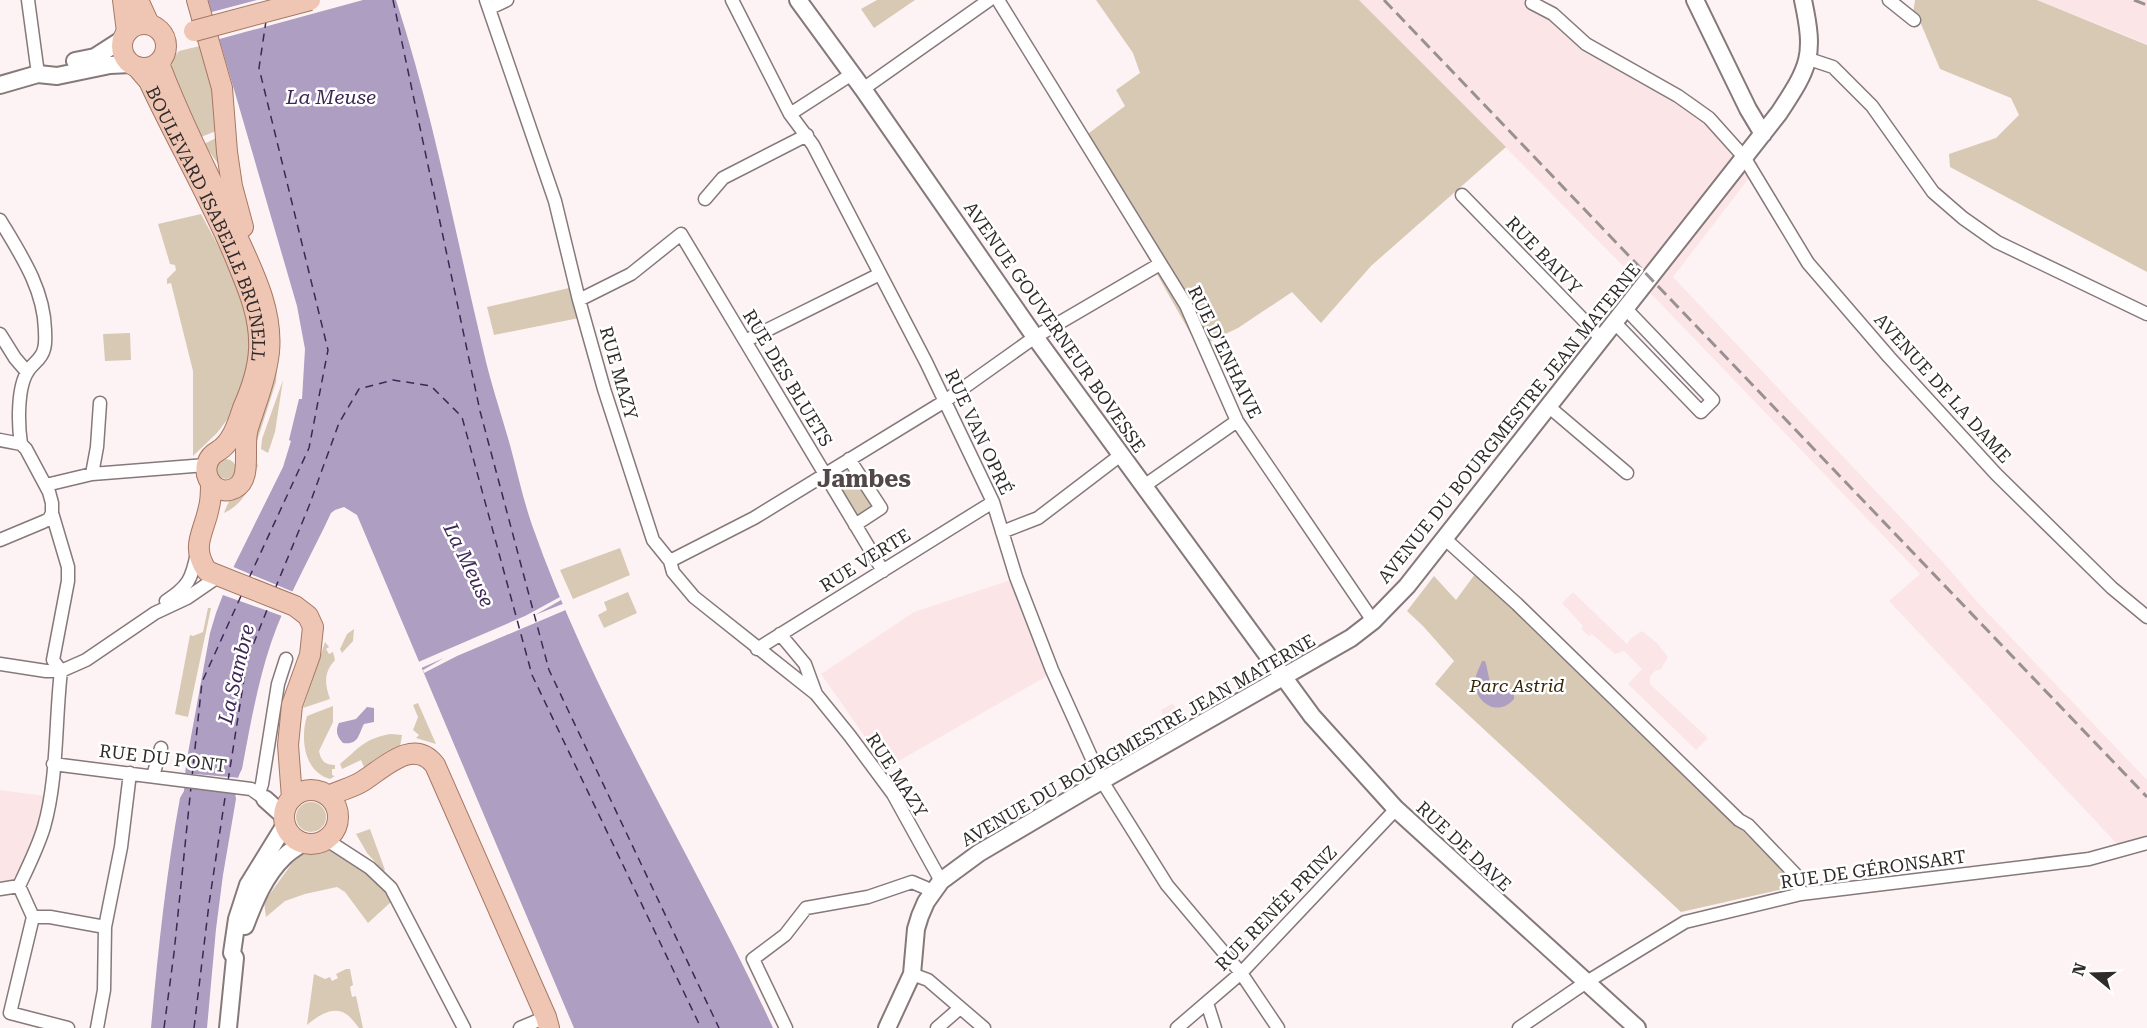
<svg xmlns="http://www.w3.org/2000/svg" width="2147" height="1028" viewBox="0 0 2147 1028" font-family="'Roboto Serif',serif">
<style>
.built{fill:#fbe5e7}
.green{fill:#d8c9b4}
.water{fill:#ae9ec2}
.pier{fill:#fef3f4}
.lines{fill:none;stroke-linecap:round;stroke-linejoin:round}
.ferry{stroke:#3e2755;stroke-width:1.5;stroke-dasharray:8 6;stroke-linecap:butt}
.street-casing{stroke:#85797a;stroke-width:15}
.secondary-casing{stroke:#85797a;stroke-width:20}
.primary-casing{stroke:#a57764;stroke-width:22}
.street{stroke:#fff;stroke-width:12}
.secondary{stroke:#fff;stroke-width:16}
.primary{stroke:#efc6b4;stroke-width:20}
.rail{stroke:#989091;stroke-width:3;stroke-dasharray:12 6;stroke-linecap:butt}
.primary-bridge-casing{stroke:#a57764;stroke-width:22;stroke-linecap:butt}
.primary-bridge{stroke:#efc6b4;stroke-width:20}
.labels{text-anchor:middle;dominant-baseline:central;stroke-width:5;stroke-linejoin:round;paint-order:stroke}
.street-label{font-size:18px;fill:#302b2b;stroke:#fff}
.park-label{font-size:18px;font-style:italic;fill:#38270a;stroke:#fff}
.water-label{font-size:20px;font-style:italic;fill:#3e2755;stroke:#fff}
.district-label{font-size:24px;font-weight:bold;fill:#534849;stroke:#fff}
</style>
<rect width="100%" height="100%" fill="#fef3f4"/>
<!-- built -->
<path class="built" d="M1359,0H1541L1568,20L1586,39L1697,99L1717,116L1759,165L1673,277L1941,560L1980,605L2147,780V836L2118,845L1889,601L1920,574L1658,301Z
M2037,0H2147V45V44Z
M1011,580L1031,625L1047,676L883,770L870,744L821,674L914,612Z
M1573,592L1627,644L1631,638L1642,631L1657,643L1668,657L1661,669L1655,671L1650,677V684L1708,738L1696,750L1628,684L1642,669L1624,651L1615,654L1592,634L1589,636L1581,629L1583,626L1562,603Z
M1173,703L1180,717L1167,725L1161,710Z
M0,790L45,796L41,823L20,873L9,883L0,884Z"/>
<!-- green -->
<path class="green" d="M877,0H915L874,28L861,9Z
M1096,0H1359L1506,147L1371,266L1321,323L1292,292L1238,328L1198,347L1081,139L1125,106L1116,90L1140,73L1133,53Z
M1915,0H2037L2147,45V272L1950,167L1949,154L1996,138L2019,115L2011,98L1940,69L1921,24L1911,27Z
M208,44L221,129L201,137L172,72V60L179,51Z
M224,134L228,178L204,144Z
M201,214L244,294L249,325L250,349L247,373L233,412L217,433L193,456V371L171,283L167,284V279L176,270L175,265L170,264L158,224Z
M569,288L579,318L494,335L487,307Z
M130,333L131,360L105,361L103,334Z
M278,355L276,382L257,441L251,438Z
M283,380L275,432L268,453L261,449L262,439Z
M216 469a10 10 0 1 1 20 0a10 10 0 1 1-20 0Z
M255,462L258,465C252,485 244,504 224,513C230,495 245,479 255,462Z
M848,470L874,506L857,520L834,479Z
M620,548L630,575L573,599L560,570Z
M1478,570L1788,875L1791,882L1788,888L1681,912L1435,684L1454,661L1423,626L1407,611L1434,576L1456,600Z
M628,592L637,613L604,628L598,615L607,610L604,602Z
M208,608H211L188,717L175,714L190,635L193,636L203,632Z
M354,629L353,641L342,653L340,649L347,634Z
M325,642L329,647L326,649L329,654L333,652L335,660C323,673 325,685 330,699L303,708Z
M418,703L436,744L416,738L419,735L413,730L418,717L413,705Z
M333,706V722L319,751C321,761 325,765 335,765V769H332V775L335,776L330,779C304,772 300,738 307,716Z
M391,734L402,735L400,747L380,756L364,767L361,760L342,769L340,764C359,748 365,738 391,734Z
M296 817a15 15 0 1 1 30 0a15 15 0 1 1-30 0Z
M370,829L385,870L383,871L367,853L356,834Z
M332,850L349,858L385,887L391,902L368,923L345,892L337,887L305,894L285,901L266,917L264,902L298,855L304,852Z
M346,969H350L353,985L350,987L352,997L356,996L363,1028H359C355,1023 351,1017 346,1014C333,1005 316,1017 307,1025L314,974L325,979L330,977L332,981L338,978L336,974Z"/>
<!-- water -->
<path class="water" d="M208,0H396C433,114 455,232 483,349C490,381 501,413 510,445C517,471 523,499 532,525C594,701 696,861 773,1028H574L357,515L344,507L335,510L331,513C311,556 286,599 271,643C257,685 250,727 242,769C237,778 234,789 236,799L223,875L216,929L207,1028H151C158,951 166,874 180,798L184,791L186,764L210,633L216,613L234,566L283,467L291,441L289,440L299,399H302L305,349L297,306Z
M1482,661H1485L1486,664L1491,687L1494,691L1508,692L1514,694V699C1500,716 1478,706 1475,685C1474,677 1479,669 1482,661Z
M367,707L374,708V722L364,724C358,735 359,745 343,743C337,737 335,731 339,723L356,719Z"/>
<!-- pier -->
<path class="pier" d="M257,0H363L216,40L208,13Z
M231,566L296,593L285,617L220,594Z
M560,597L561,600L535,615L565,603L568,609L457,656L424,673L423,670L444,658L419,669L416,663L525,616Z
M183,773L241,778L238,794L182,787Z"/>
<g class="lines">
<!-- ferry -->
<path class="ferry" d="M393,0L480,411L549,670L719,1028
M249,578L309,448L328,350L259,68L266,21
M275,589L309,506L339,423L359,389L393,380L431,386L462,417L532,675L701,1028
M192,777L202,682L241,596
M228,781L247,660L269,605
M164,1028L174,953L191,787
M194,1028L209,904L226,791"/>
<!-- street casing -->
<g class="street-casing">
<path id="street" d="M28,0L38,74
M486,0L555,201L579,300L604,389L653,540L670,561L673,572L694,597L816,694L850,736L893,794L941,881
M732,0L790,114L813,145L926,362L993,502L1016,577L1052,670L1102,781L1167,885L1241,973L1278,1028
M998,0L1186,305L1237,421L1373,621
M1889,0L1914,20
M1532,3L1553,14L1586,44L1678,96L1709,118L1744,157L1808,263L1889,357L1996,474L2112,588L2147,617
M490,8L507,0
M1809,59L1833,67L1872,106L1933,192L1963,218L1997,242L2147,314
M863,89L989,0
M790,114L852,74
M1462,195L1602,339
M705,199L723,178L807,135
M0,220C21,255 44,289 45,330C45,336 46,343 44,349C42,359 33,363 28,371C17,387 18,425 21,444
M579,300L631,274L681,234L883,571
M1615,323L1701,412L1713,400L1626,309
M0,334L15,358L27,372
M745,341L880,274
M1548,406L1627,473
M0,440L21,444
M21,444L26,449L49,492L52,503V513L68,567V581L53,660L61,671
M849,459L881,508L855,525
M92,474L97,447L100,403
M46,485L92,474L206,465
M1144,486L1237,421
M1002,532L1038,518L1122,454
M1444,538L1517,604L1739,820L1748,825L1795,874L1801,894
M0,540L43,522L49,519L52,513
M670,561L754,518L945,401L1035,337L1160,264
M166,601C188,587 192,579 197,553
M780,634L805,664L816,694
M757,649L993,502
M0,664L46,671H61L86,660L155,613L187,598L219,576
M53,764L251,789L265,799
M153,776L161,748
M259,793L262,784L278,684L286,659
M324,841L333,844L370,868L391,888L464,1028
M19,886C28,867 38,847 44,827C58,778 55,721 61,671
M19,886L33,917L10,1013L68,1028
M0,889L19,886
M33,917H50L105,927
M912,974L928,980L984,1028
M1207,1003L1215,1028
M97,1028L104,990L105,927L121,847L130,773
M520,1028L546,1017
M786,1028L753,959L785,935L806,908L868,897L912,882L933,891
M937,1028L960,1008
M1177,1028L1241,973L1396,809
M1519,1028L1585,983L1685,922L1801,894L2089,859L2147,843"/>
</g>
<!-- secondary casing -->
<g class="secondary-casing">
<path id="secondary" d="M798,0L863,89L1035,337L1312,716L1396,809L1637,1028
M1695,0L1748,109L1763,134
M75,61L95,57L123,39
M0,85L38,74L57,76L110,65L131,64
M265,799L284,816
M245,926C254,902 265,875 284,857C289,851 297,848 303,842
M228,1028L235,958L232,953L237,919L248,885L285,825
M887,1028L912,974L916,929L920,916L926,902L941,881L979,853L1089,788L1351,638L1373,621L1407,586L1779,113C1810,66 1815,56 1803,0"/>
</g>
<!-- primary casing -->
<g class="primary-casing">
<g id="primary">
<path d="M123,0L127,32"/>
<path d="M138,0L149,24"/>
<path d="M197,0L222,88L227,152L232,186L243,227"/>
<circle cx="144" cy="46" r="22"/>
<path id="s1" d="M137,67L149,81C176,139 208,194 233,252C246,284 261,315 259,350C258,371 251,390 243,408C238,423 232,443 218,451C194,464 211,500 235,488C253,479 242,447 248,428C256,403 266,378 269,352C273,309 252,270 235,232C210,176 180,121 159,63"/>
<path d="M211,483C211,491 211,500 209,507C204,533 190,546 207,571L295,606L308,616L313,627L310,655L292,705L288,745L292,798"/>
<circle cx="311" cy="817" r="27"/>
<path d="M329,796C340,790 352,788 363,781C384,768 413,737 435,765L546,1017L549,1028"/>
</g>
</g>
<!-- street -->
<use href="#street" class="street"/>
<!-- secondary -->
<use href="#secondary" class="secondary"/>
<!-- primary -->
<use href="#primary" class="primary"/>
<!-- rail -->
<path class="rail" d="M1384,0L2147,797
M2134,0L2147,5"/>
<!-- primary-bridge casing -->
<g class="primary-bridge-casing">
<path id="primary-bridge" d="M194,31L310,0"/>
</g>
<!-- primary-bridge -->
<use href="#primary-bridge" class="primary-bridge"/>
</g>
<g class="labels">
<!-- street labels -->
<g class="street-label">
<text stroke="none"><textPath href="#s1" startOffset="174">BOULEVARD ISABELLE BRUNELL</textPath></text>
<text transform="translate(1544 255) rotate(46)">RUE BAIVY</text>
<text transform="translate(1055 327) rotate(55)">AVENUE GOUVERNEUR BOVESSE</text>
<text transform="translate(1225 352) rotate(64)">RUE D'ENHAIVE</text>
<text transform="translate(619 373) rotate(74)">RUE MAZY</text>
<text transform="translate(788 378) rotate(59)">RUE DES BLUETS</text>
<text transform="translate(1943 388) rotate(48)">AVENUE DE LA DAME</text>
<text transform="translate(1509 423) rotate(-51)">AVENUE DU BOURGMESTRE JEAN MATERNE</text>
<text transform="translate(979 432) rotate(65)">RUE VAN OPRÉ</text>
<text transform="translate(865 560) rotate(-32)">RUE VERTE</text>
<text transform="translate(1138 740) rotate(-30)">AVENUE DU BOURGMESTRE JEAN MATERNE</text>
<text transform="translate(163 758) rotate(7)">RUE DU PONT</text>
<text transform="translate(897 775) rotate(57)">RUE MAZY</text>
<text transform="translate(1464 846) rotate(43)">RUE DE DAVE</text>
<text transform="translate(1873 869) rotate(-8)">RUE DE GÉRONSART</text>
<text transform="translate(1276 908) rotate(-46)">RUE RENÉE PRINZ</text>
</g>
<!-- park labels -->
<g class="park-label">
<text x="1517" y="685">Parc Astrid</text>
</g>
<!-- water labels -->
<g class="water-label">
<text x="331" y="97">La Meuse</text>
<text transform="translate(469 565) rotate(64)">La Meuse</text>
<text transform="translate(236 674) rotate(-77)">La Sambre</text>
</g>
<!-- district labels -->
<g class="district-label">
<text x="864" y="479">Jambes</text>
</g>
</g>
<!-- north arrow -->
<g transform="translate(2093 974) rotate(289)" stroke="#ffffff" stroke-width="4.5" paint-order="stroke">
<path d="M0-4.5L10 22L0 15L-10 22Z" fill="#302b2b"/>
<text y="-9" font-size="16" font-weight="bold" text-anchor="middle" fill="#302b2b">N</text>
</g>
</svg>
